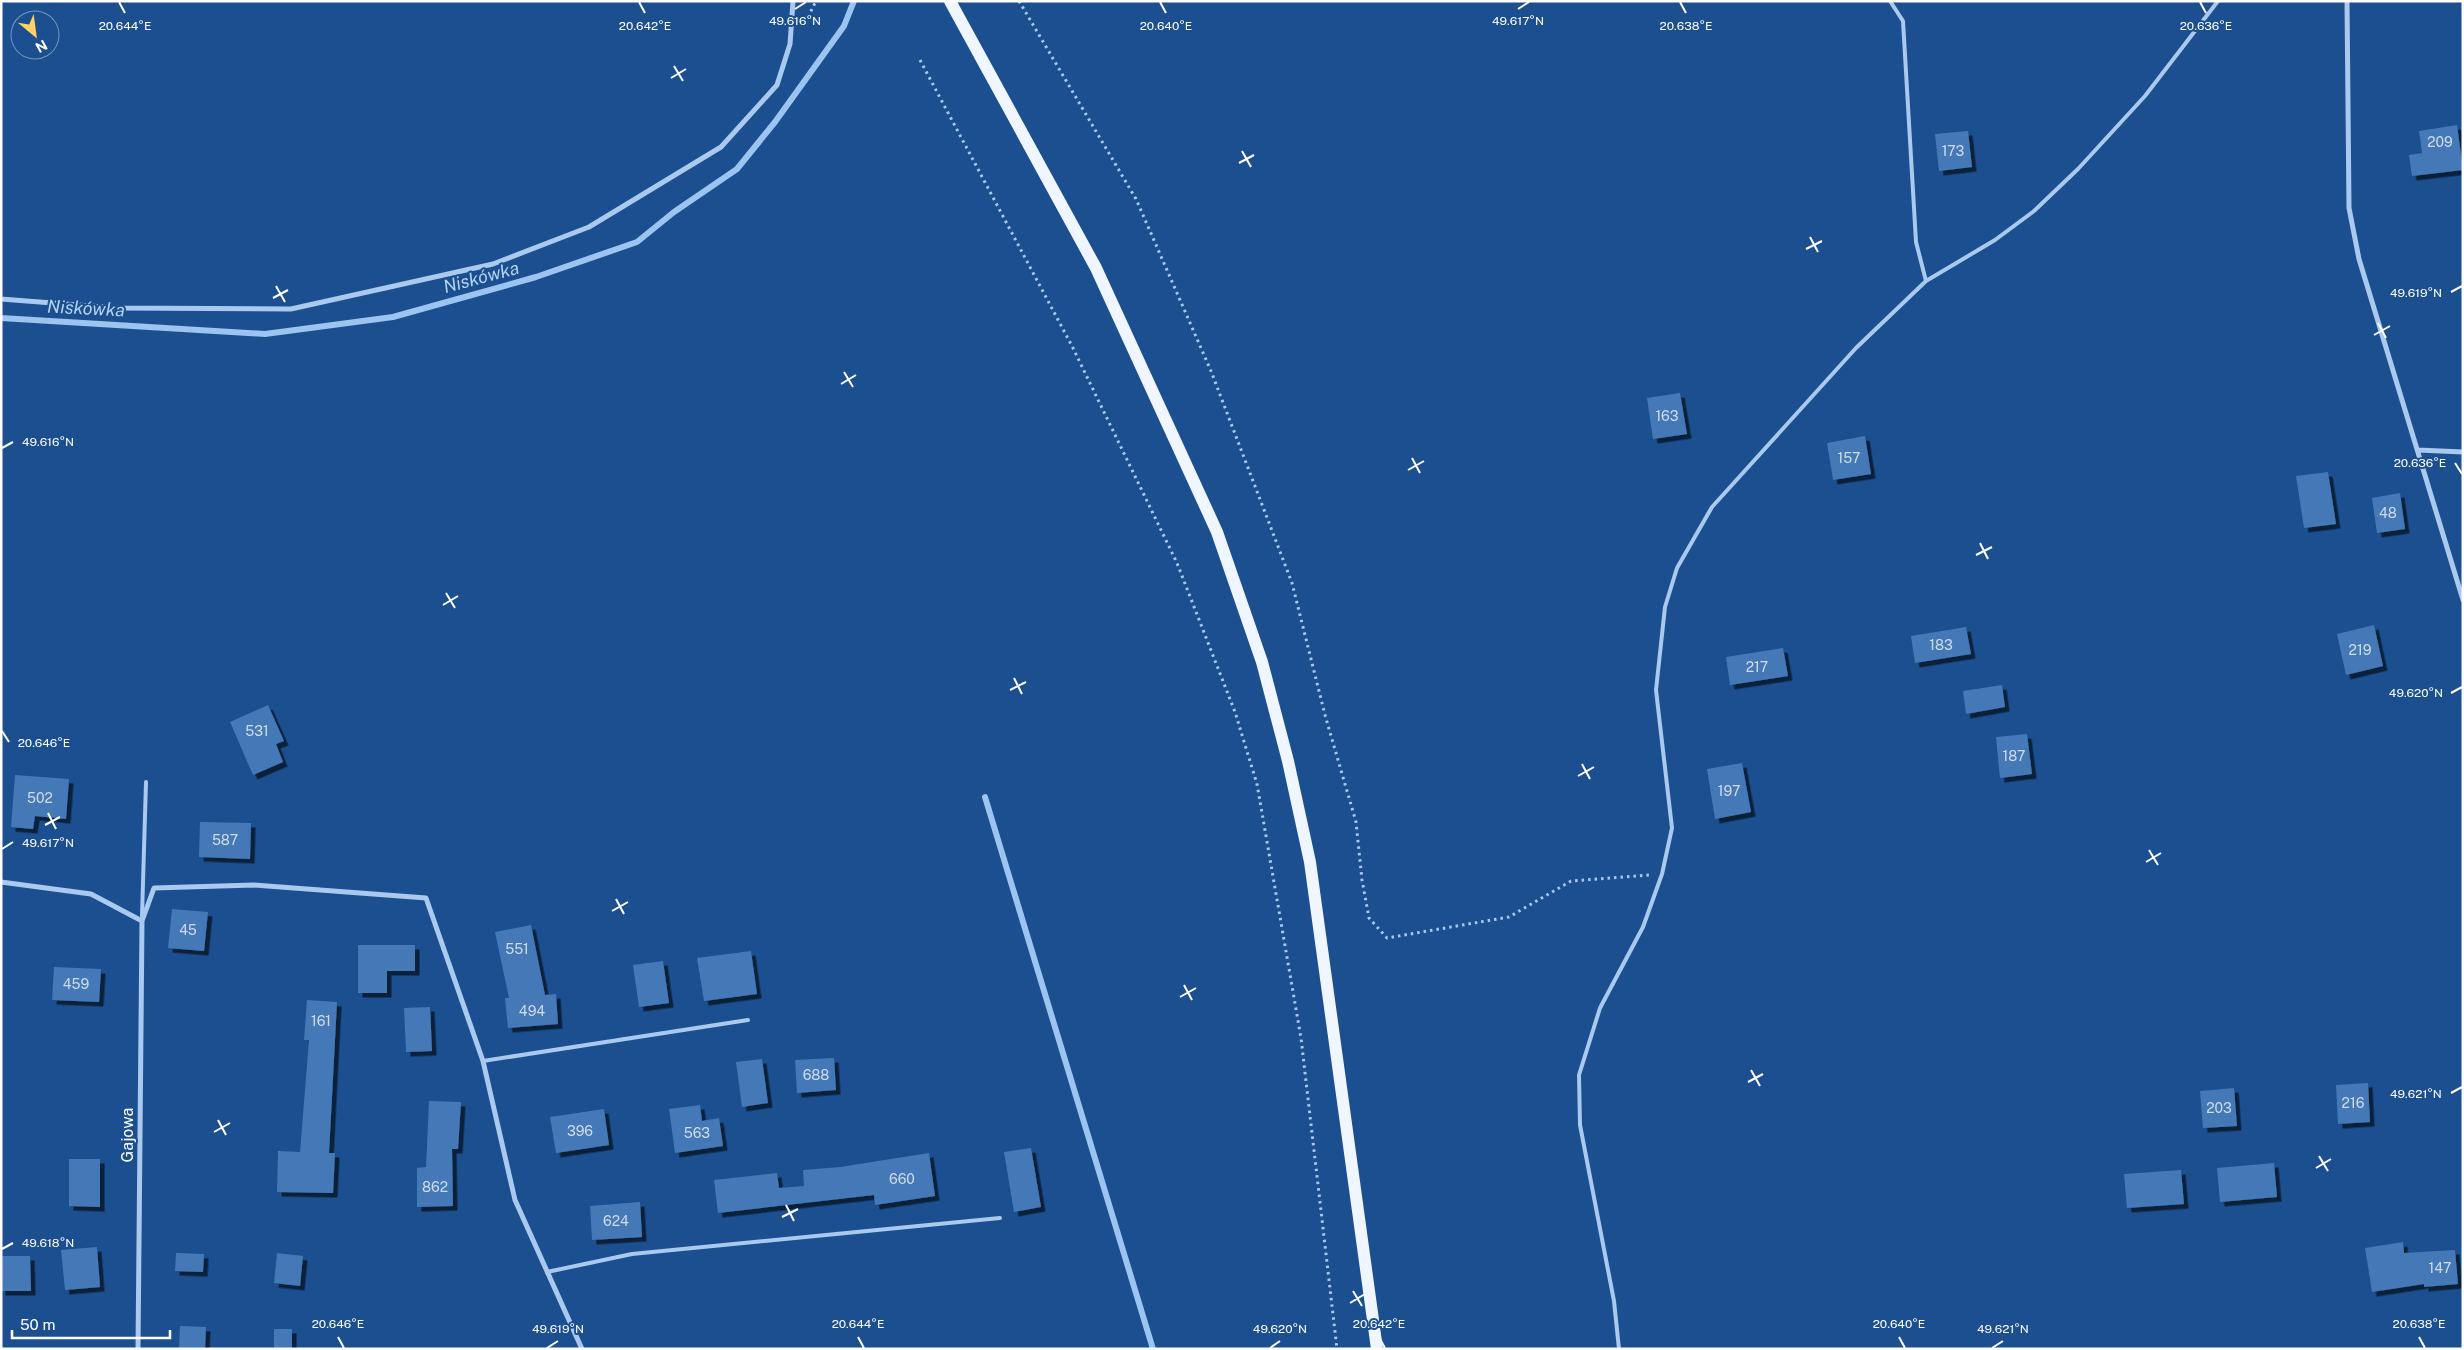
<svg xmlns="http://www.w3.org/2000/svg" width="2464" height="1350" viewBox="0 0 2464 1350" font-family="'Public Sans',sans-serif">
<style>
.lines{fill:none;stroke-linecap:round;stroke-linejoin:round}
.stream{stroke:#9cc4f0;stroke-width:6}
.building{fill:#4478b7;filter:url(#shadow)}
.path{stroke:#a9c9ee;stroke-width:3;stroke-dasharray:2.5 4;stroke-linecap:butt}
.service{stroke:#a9c9ee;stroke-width:4}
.minor{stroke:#a9c9ee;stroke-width:5}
.primary{stroke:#f0f6ff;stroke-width:12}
.ticks{fill:none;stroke:#fff;stroke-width:2}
.labels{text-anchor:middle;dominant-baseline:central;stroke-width:4;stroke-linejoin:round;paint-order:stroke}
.number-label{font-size:14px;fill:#d0dded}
.street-label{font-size:16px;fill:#fff;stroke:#1b4f8f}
.water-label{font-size:18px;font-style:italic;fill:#b5d3f5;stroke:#1b4f8f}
.ticks-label{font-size:12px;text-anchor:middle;fill:#fff;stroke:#1b4f8f;stroke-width:4;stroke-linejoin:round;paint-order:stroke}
</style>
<defs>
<filter id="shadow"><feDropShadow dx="4.5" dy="4.5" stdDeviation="0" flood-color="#0009"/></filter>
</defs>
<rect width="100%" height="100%" fill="#1b4f8f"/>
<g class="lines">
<!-- stream -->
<path class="stream" d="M1,318L265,334L393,317L536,277L637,242L674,212L737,169L775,122L844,26L854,1
M985,797L1153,1349"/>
</g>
<!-- building -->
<path class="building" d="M2457,125L2463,170L2412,176L2409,155L2422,153L2419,131Z
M1968,131L1972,167L1939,171L1935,134Z
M1680,393L1687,434L1653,439L1647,398Z
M1865,436L1871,474L1833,480L1827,443Z
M2328,472L2336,524L2304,528L2296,476Z
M2400,493L2405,529L2377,533L2372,498Z
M2374,625L2383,666L2346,675L2337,634Z
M1966,627L1971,654L1915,663L1911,636Z
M1783,648L1788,676L1730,685L1726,657Z
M2002,685L2005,707L1966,714L1963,691Z
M268,705L284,741L276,744L283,762L253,775L230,722Z
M2027,734L2032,774L2000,778L1996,737Z
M1742,763L1751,812L1715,819L1707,769Z
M15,775L69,779L66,819L35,816L33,829L11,827Z
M200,822L251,823L250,859L199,857Z
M172,909L208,912L204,951L168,948Z
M531,925L545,995L556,994L558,1024L508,1028L505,998H509L495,932Z
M358,945H415V971H387V993H358Z
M751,951L757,994L704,1001L697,958Z
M663,961L669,1003L639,1007L633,965Z
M54,967L101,969L99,1002L52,1000Z
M307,1000L337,1002L329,1153H335L333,1193L277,1192L278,1151L300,1152L309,1040H304Z
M430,1007L432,1051L406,1052L404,1008Z
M834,1058L836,1090L797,1093L795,1060Z
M762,1059L768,1103L742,1107L736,1062Z
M2368,1083L2370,1122L2338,1124L2336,1085Z
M2234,1088L2237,1126L2203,1128L2200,1091Z
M429,1101L461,1102L458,1149H452L453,1206L417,1207V1168L426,1167Z
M700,1105L702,1121L719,1118L723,1146L675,1153L669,1109Z
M604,1109L609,1145L556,1153L550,1117Z
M1031,1148L1041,1207L1014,1212L1004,1152Z
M929,1153L935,1196L875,1205L874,1195L718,1213L714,1180L777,1173L779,1188L804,1186L803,1170L840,1167Z
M69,1159H100V1207L69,1206Z
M2274,1163L2277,1197L2220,1202L2217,1168Z
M2181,1170L2184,1204L2127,1208L2124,1174Z
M640,1202L642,1237L592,1240L590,1206Z
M2403,1242L2404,1253L2455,1250L2458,1284L2424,1287V1284L2372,1292L2365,1248Z
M97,1247L100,1287L65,1290L61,1250Z
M176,1253L204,1254L203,1272L175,1271Z
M277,1253L303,1256L300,1286L274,1283Z
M1,1256H30L31,1291H1Z
M180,1326L206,1327L205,1349H179Z
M274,1329H292V1349H274Z"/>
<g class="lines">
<!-- path -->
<path class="path" d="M1019,1L1136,199L1211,371L1292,583L1325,715L1356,822L1362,880L1369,918L1387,938L1509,917L1571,881L1649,875
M805,23L816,1
M920,60L1073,348L1177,563L1235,712L1257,784L1301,1038L1337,1349"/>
<!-- service -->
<path class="service" d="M1890,1L1903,21L1916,242L1926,281
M142,916L146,782
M483,1061L748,1020
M547,1272L632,1254L1000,1218
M1619,1349L1614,1301L1580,1125L1579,1075L1600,1008L1643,927L1662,874L1672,828L1656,690L1665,607L1677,568L1712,507L1856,348L1926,281L1995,240L2034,211L2078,169L2145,96L2218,1"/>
<!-- minor -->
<path class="minor" d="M2347,1L2349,208L2359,259L2463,600
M1,299L117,308L291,309L493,264L589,227L721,147L777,85L790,44L793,1
M2418,450L2463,452
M1,882L91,894L142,921
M138,1349L142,921L154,888L254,885L426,898L483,1061L515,1200L582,1349"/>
<!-- primary -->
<path class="primary" d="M950,1L1096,268L1217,532L1262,662L1288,761L1310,862L1377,1349"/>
</g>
<!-- ticks -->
<path class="ticks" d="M119,2L125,13M639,2L645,13M1160,2L1166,13M1680,2L1686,13M2200,2L2206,13M795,9L806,2M1518,9L1529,2M674,66L683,81M671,78L686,69M1242,151L1251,167M1239,163L1254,155M1810,237L1818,252M1806,249L1822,241M276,286L285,302M2451,292L2462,286M273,298L288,290M2378,323L2386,338M2374,335L2390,326M844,372L853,387M841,384L856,375M2,448L13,442M1412,458L1420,473M2455,463L2462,474M1408,470L1424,461M1980,543L1988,559M1976,555L1992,547M446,593L455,608M443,605L458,596M1014,678L1022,694M1010,690L1026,682M2451,693L2462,687M2,731L9,742M1582,764L1590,779M1578,776L1594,767M48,813L56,829M45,825L60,817M2,849L13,842M2149,850L2158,865M2146,862L2161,853M616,899L624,914M612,911L628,902M1184,985L1192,1000M1180,997L1196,988M1751,1070L1760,1086M1748,1082L1763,1074M2451,1093L2462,1087M218,1120L226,1135M214,1132L230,1123M2319,1156L2328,1171M2316,1168L2331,1159M786,1205L794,1221M782,1217L798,1209M2,1249L13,1243M1353,1291L1362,1306M1350,1303L1365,1294M338,1337L344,1348M858,1337L864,1348M1379,1337L1385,1348M1899,1337L1905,1348M2419,1337L2425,1348M547,1348L558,1341M1270,1348L1280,1341M1992,1348L2003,1341"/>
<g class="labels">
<!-- number labels -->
<g class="number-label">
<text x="2440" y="142">209</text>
<text x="1953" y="151">173</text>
<text x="1667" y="416">163</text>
<text x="1849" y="458">157</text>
<text x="2388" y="513">48</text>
<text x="1941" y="645">183</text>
<text x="2360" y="650">219</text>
<text x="1757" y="667">217</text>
<text x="257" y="731">531</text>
<text x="2014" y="756">187</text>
<text x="1729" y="791">197</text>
<text x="40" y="798">502</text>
<text x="225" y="840">587</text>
<text x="188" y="930">45</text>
<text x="517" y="949">551</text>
<text x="76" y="984">459</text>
<text x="532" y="1011">494</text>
<text x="321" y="1021">161</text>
<text x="816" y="1075">688</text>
<text x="2353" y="1103">216</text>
<text x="2219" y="1108">203</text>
<text x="580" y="1131">396</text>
<text x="697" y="1133">563</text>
<text x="902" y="1179">660</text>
<text x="435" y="1187">862</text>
<text x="616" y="1221">624</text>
<text x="2440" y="1268">147</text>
</g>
<!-- street labels -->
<g class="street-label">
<text transform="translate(127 1135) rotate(-90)">Gajowa</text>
</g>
<!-- water labels -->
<g class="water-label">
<text transform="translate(481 277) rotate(-15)">Niskówka</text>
<text transform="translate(86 308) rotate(3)">Niskówka</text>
</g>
</g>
<g class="ticks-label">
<text x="795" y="25">49.616°N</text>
<text x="1518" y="25">49.617°N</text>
<text x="125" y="30">20.644°E</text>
<text x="645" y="30">20.642°E</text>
<text x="1166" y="30">20.640°E</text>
<text x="1686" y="30">20.638°E</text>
<text x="2206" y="30">20.636°E</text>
<text x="2416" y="297">49.619°N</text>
<text x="48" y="446">49.616°N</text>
<text x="2420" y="467">20.636°E</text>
<text x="2416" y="697">49.620°N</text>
<text x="44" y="747">20.646°E</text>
<text x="48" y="847">49.617°N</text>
<text x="2416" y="1098">49.621°N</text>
<text x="48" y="1247">49.618°N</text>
<text x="338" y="1328">20.646°E</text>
<text x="858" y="1328">20.644°E</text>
<text x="1379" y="1328">20.642°E</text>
<text x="1899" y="1328">20.640°E</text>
<text x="2419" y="1328">20.638°E</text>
<text x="558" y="1333">49.619°N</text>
<text x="1280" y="1333">49.620°N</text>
<text x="2003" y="1333">49.621°N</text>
</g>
<!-- border -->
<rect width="2464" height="1350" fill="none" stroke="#ffffff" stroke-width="5"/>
<!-- north arrow -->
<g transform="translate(35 35) rotate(151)"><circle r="24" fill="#1b4f8f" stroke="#7695bc"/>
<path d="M0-4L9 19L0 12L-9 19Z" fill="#ffd166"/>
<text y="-8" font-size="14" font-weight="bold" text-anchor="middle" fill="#ffffff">N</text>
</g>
<!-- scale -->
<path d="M12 1330v8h158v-8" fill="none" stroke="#ffffff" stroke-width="2.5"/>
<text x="20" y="1330" font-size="15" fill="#ffffff" stroke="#1b4f8f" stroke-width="4" paint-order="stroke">50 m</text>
</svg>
